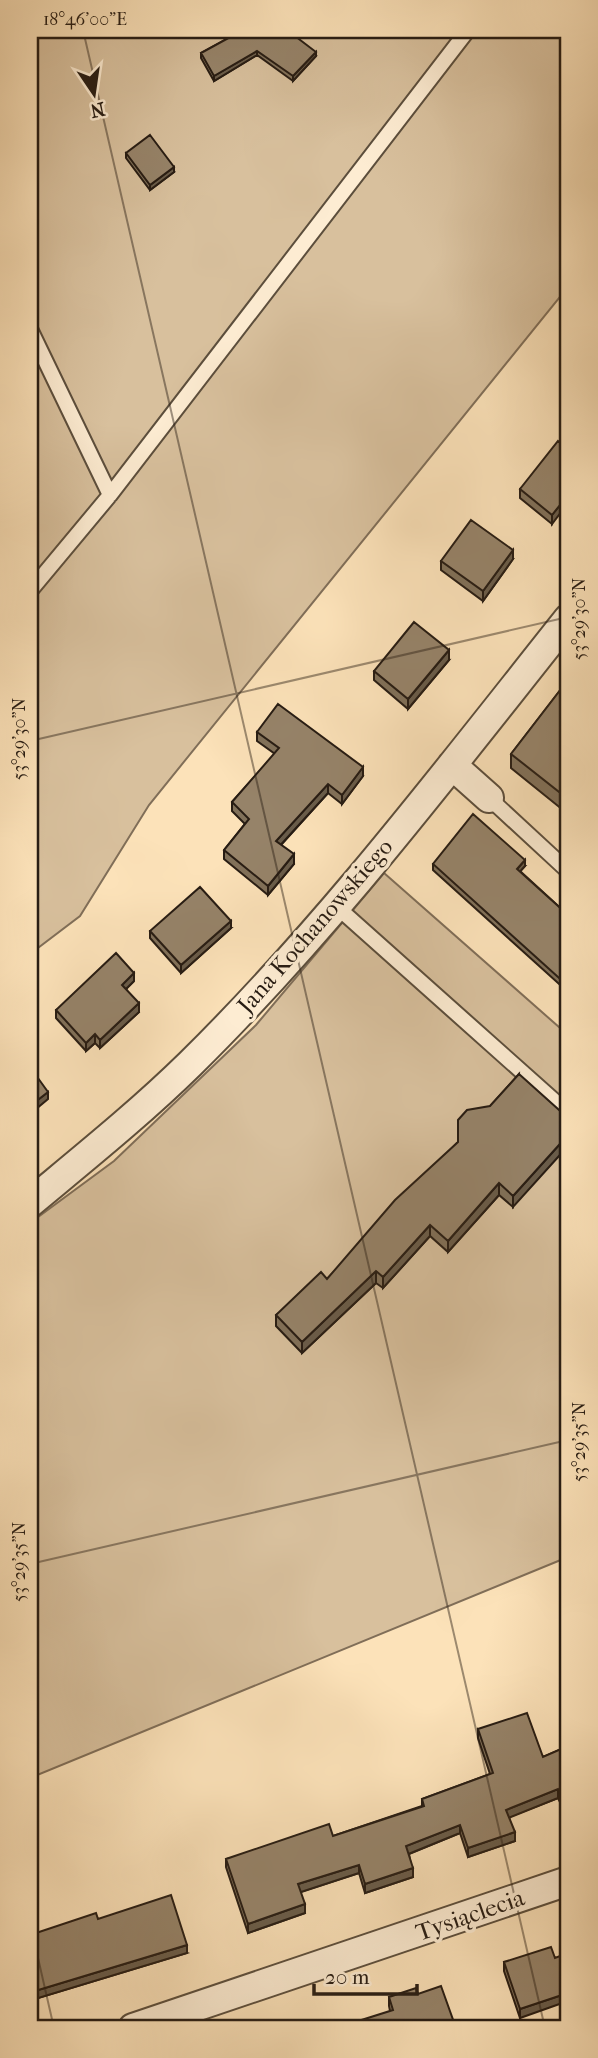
<svg xmlns="http://www.w3.org/2000/svg" width="598" height="2058" viewBox="0 0 598 2058" font-family="'IM FELL French Canon',serif">
<style>
.green{fill:#d8c09d;stroke:#806e58;stroke-width:2}
.lines{fill:none;stroke-linecap:round;stroke-linejoin:round}
.service-casing{stroke:#5c4e3c;stroke-width:18}
.minor-casing{stroke:#5c4e3c;stroke-width:32}
.service{stroke:#fdecd2;stroke-width:14}
.minor{stroke:#fdecd2;stroke-width:28}
.wall{fill:#81715a;stroke:#271c13;stroke-width:2}
.shaded-wall{fill:#695c4a;stroke:#271c13;stroke-width:2}
.building{fill:#968369;stroke:#271c13;stroke-width:2}
.ticks{fill:none;stroke:#271c13;stroke-width:2;stroke-opacity:0.45}
.labels{text-anchor:middle;dominant-baseline:central;stroke-width:7;stroke-linejoin:round;paint-order:stroke}
.street-label{font-size:24px;fill:#271c13;stroke:#fdecd2}
.neatline{fill:none;stroke:#271c13;stroke-width:2.5}
.ticks-label{font-size:18px;text-anchor:middle;fill:#271c13}
</style>
<rect width="100%" height="100%" fill="#fce2b9"/>
<filter id="stains"><feTurbulence type="fractalNoise" baseFrequency=".00286" numOctaves="4"/><feColorMatrix values="0 0 0 0 .2 0 0 0 0 .09 0 0 0 0 .02 0 0 0 .5 -.17"/></filter>
<radialGradient id="worn" r=".72"><stop offset=".6" stop-color="#630" stop-opacity="0"/><stop offset="1" stop-color="#630" stop-opacity=".3"/></radialGradient>
<!-- green -->
<path class="green" d="M30,30H568V287L149,805L80,916L30,954Z
M384,873L568,1035V1557L30,1778V1223L114,1161L256,1025Z"/>
<g class="lines">
<!-- service casing -->
<g class="service-casing">
<path id="service" d="M30,329L110,495
M30,591L110,495L468,30
M489,798L568,871
M336,906L568,1113"/>
</g>
<!-- minor casing -->
<g class="minor-casing">
<path id="minor" d="M452,765L489,798
M30,1203C84,1158 140,1113 190,1064C329,927 447,771 568,619
M133,2028L568,1881"/>
</g>
<!-- service -->
<use href="#service" class="service"/>
<!-- minor -->
<use href="#minor" class="minor"/>
</g>
<!-- wall -->
<path class="wall" d="M243,30L316,56L293,81L257,55L214,81L201,58V53Z
M126,153L174,172L150,190L126,158Z
M568,449L552,524L520,498V489Z
M513,559L483,601L441,570V561Z
M449,660L408,709L374,680V671Z
M568,680L563,810L511,768V754Z
M257,732L363,776L342,804L328,793L281,845L294,864L268,895L224,859V850L245,824L232,811V802L275,754L257,741Z
M433,864L525,866L520,871L568,915V992L433,870Z
M231,928L181,973L150,938V931Z
M134,981L126,989L139,1012L100,1048L95,1043L86,1051L56,1018V1010Z
M519,1074L513,1207L499,1195L448,1252L430,1236L383,1288L376,1283L302,1353L276,1326V1315L327,1279L458,1142Z
M478,1729L543,1757L568,1746V1819L558,1798L509,1817L515,1841L468,1857L460,1833L409,1854L413,1877L365,1893L359,1873L300,1892L305,1913L248,1933L226,1867V1859L333,1836L422,1806V1799L490,1774L478,1738Z
M98,1919L187,1953L35,1999L30,1983V1935Z
M555,1958L520,2018L504,1971V1962Z
M418,1994L456,2028L390,2011L389,2006V1997Z"/>
<!-- shaded-wall -->
<path class="shaded-wall" d="M257,51V55L214,81V76Z
M316,52V56L293,81V76Z
M174,167V172L150,190V185Z
M568,495V503L552,524V515Z
M513,550V559L483,601V591Z
M449,650V660L408,709V699Z
M363,767V776L342,804V795Z
M328,784V793L276,850V841Z
M568,789V803L563,810V795Z
M294,854V864L268,895V886Z
M525,860V866L517,875V869Z
M231,921V928L181,973V965Z
M134,973V981L122,993V985Z
M139,1003V1012L100,1048V1040Z
M95,1034V1043L86,1051V1043Z
M48,1092V1099L30,1114V1106Z
M568,1135V1146L513,1207V1196Z
M499,1183V1195L448,1252V1241Z
M430,1225V1236L383,1288V1277Z
M376,1271V1283L302,1353V1342Z
M558,1789V1798L506,1819V1810Z
M460,1825V1833L406,1855V1846Z
M515,1832V1841L468,1857V1848Z
M359,1865V1873L298,1893V1884Z
M413,1868V1877L365,1893V1884Z
M305,1904V1913L248,1933V1924Z
M187,1945V1953L35,1999V1991Z
M568,1993V2001L520,2018V2009Z"/>
<!-- building -->
<path class="building" d="M243,30H287L316,52L293,76L257,51L214,76L201,53Z
M150,135L174,167L150,185L126,153Z
M558,441L568,449V495L552,515L520,489Z
M471,520L513,550L483,591L441,561Z
M414,622L449,650L408,699L374,671Z
M568,680V789L563,795L511,754Z
M278,704L363,767L342,795L328,784L276,841L294,854L268,886L224,850L249,819L232,802L279,748L257,732Z
M473,814L525,860L517,869L568,915V986L433,864Z
M200,887L231,921L181,965L150,931Z
M116,953L134,973L122,985L139,1003L100,1040L95,1034L86,1043L56,1010Z
M30,1067L48,1092L30,1106Z
M519,1074L568,1118V1135L513,1196L499,1183L448,1241L430,1225L383,1277L376,1271L302,1342L276,1315L321,1272L327,1279L395,1200L458,1142V1120L467,1110L490,1106Z
M527,1713L543,1757L568,1746V1810L558,1789L506,1810L515,1832L468,1848L460,1825L406,1846L413,1868L365,1884L359,1865L298,1884L305,1904L248,1924L226,1859L329,1824L333,1836L424,1806L422,1799L493,1773L478,1729Z
M171,1895L187,1945L35,1991L30,1974V1935L96,1913L98,1919Z
M551,1947L555,1958L568,1953V1993L520,2009L504,1962Z
M441,1986L456,2028H336L393,2010L389,1997L416,1988L418,1994Z
M316,2022L318,2028H297Z"/>
<!-- ticks -->
<path class="ticks" d="M83,30L545,2028M30,741L568,617M30,1564L568,1440M30,1923L54,2028"/>
<g class="labels">
<!-- street labels -->
<g class="street-label">
<text transform="translate(315 926) rotate(-49)">Jana Kochanowskiego</text>
<text transform="translate(470 1915) rotate(-19)">Tysiąclecia</text>
</g>
</g>
<!-- margin -->
<rect width="598" height="2058" fill="none" stroke="#fce2b9" stroke-width="77"/>
<!-- north arrow -->
<g transform="translate(94 94) rotate(167)" stroke="#fdecd2" stroke-width="5" paint-order="stroke">
<path d="M0-5L12 26L0 18L-12 26Z" fill="#271c13"/>
<text y="-10" font-size="19" font-weight="bold" text-anchor="middle" fill="#271c13">N</text>
</g>
<!-- scale -->
<path d="M314 1984v10h103v-10" fill="none" stroke="#271c13" stroke-width="3.5"/>
<text x="325" y="1984" font-size="21" fill="#271c13" stroke="#fdecd2" stroke-width="5" paint-order="stroke">20 m</text>
<rect x="38" y="38" width="522" height="1982" class="neatline"/>
<g class="ticks-label">
<text x="85" y="25">18°46'00"E</text>
<text transform="translate(579 619) rotate(-90)" y="6">53°29'30"N</text>
<text transform="translate(19 739) rotate(-90)" y="6">53°29'30"N</text>
<text transform="translate(579 1442) rotate(-90)" y="6">53°29'35"N</text>
<text transform="translate(19 1562) rotate(-90)" y="6">53°29'35"N</text>
</g>
<rect width="100%" height="100%" filter="url(#stains)"/>
<rect width="100%" height="100%" fill="url(#worn)"/>
</svg>
